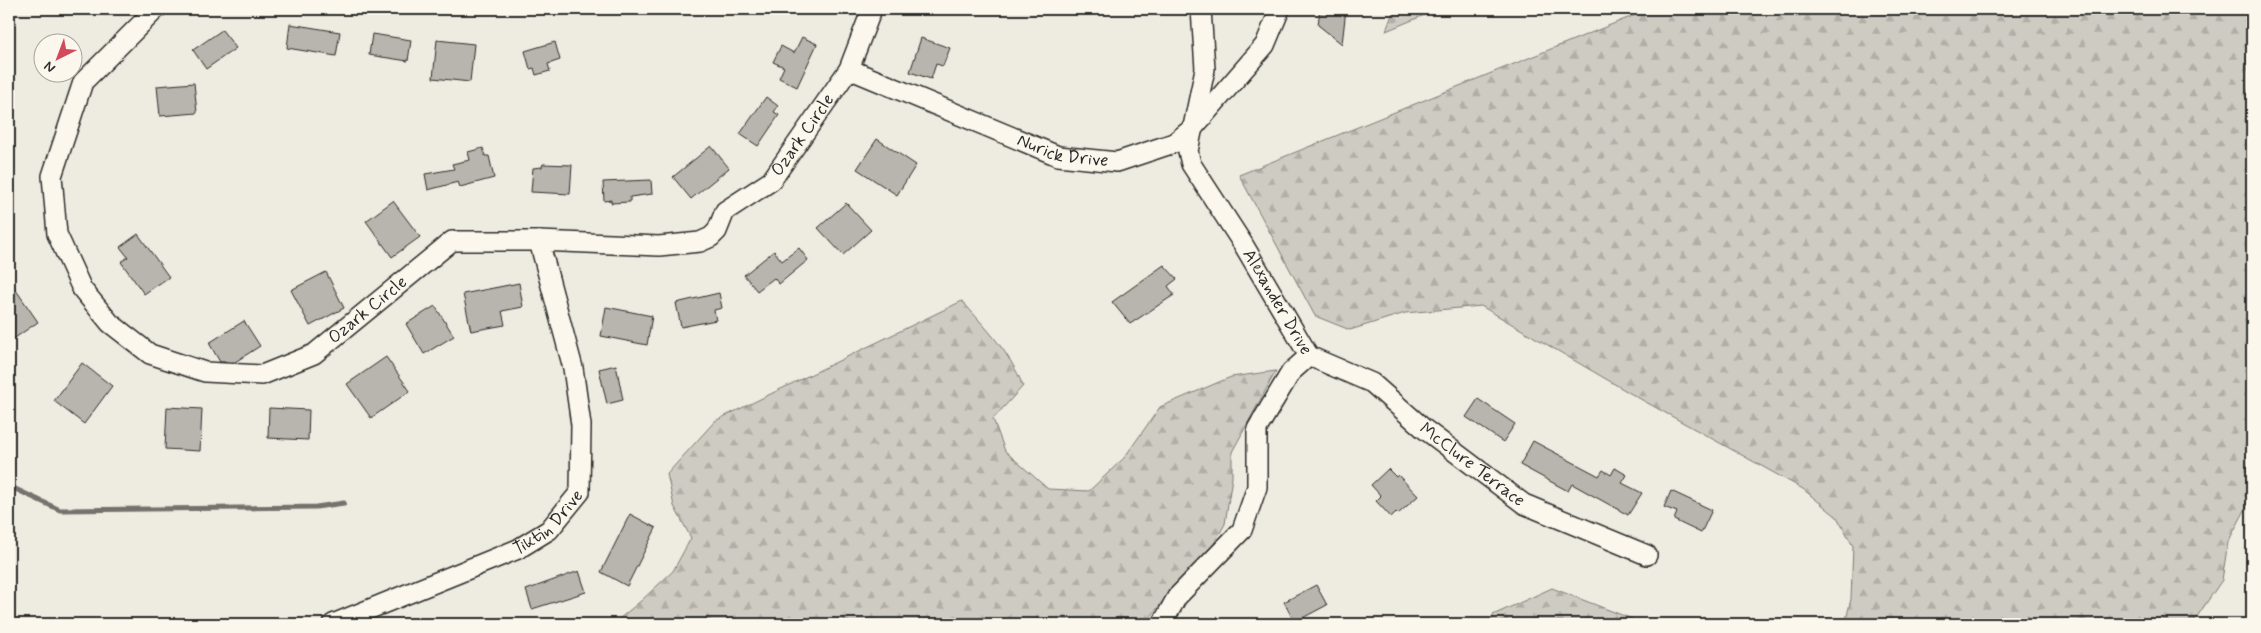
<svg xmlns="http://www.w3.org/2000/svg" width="2261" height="633" viewBox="0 0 2261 633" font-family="Mynerve,sans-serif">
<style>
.forest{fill:url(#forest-firs);stroke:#7c7b76}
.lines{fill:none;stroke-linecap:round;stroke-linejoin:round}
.stream{stroke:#74726e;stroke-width:5}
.building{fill:#b8b5ae;stroke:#2b2b2b}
.minor-casing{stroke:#2b2b2b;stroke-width:22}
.minor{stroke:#fbf7ec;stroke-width:19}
.labels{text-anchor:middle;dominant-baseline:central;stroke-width:4.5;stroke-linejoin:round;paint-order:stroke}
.street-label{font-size:18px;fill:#2b2b2b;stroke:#fbf7ec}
</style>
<defs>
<pattern id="forest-firs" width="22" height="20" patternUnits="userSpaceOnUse" patternTransform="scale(1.25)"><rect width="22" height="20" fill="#cecbc2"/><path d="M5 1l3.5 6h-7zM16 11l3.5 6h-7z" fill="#b1aea7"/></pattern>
</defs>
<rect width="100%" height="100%" fill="#eeebe0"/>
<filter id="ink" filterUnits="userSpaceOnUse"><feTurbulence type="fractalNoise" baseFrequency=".02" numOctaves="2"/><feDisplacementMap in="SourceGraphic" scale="10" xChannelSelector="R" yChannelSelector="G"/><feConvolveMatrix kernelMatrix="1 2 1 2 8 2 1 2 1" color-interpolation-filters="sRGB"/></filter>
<g filter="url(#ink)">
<!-- forest -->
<path class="forest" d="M1394,9H1439L1386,31Z
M1650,9H2252V497L2228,542L2222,580L2192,624H1845L1851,599L1853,546L1837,517L1803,489L1635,396L1481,306L1405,313L1350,330L1315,316L1239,175Z
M962,301C985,327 1010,352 1023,386L993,419L1005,451L1048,489L1089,491L1124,458L1160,407L1231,377L1276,371L1232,452V477L1225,524L1204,561L1167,596L1145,624H613L642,600L673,571L691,538L674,506L667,474L715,421Z
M1552,588L1645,624H1491L1493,615Z"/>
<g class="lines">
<!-- stream -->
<path class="stream" d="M9,486L60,510L316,507L344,503"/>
</g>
<!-- building -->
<path class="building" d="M1320,9H1346L1342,44L1318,25Z
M290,24L340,32L336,56L287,48Z
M222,30L236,48L206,69L193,50Z
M372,34L411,40L408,61L369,55Z
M802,37L817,44L797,87L779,78L784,67L773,62L781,46L794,53Z
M921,38L950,48L943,66L936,64L931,79L910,72Z
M437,40L474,44L470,82L433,78Z
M555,42L560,60L548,64L550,71L536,75L534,68L530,69L525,51Z
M194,83L197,113L160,116L157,86Z
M766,97L778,106L774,112L779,115L758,146L740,134Z
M877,139L916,165L897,195L857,169Z
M711,146L729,168L691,199L673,177Z
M483,148L485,156H489L494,178L460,187L458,182L428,190L425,174L454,169L452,164L470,160L468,152Z
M543,164L572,165L570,194L531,192L533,168L542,167Z
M651,180L652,194L630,197V202L611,203V200L604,201L603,182Z
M393,201L420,237L392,257L366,221Z
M846,203L871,230L843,255L818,228Z
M138,234L169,277L144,294L121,262L128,257L120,247Z
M799,248L808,260L779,284L774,278L757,291L744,275L774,251L782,261Z
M1164,265L1177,279L1168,286L1174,295L1130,324L1112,302Z
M326,272L344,308L310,326L291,290Z
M9,280L38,322L9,342Z
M519,283L523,307L502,311L505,325L471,331L463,294Z
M719,293L722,308L714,310L716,320L681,327L676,303Z
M435,306L454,336L424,354L406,324Z
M606,307L652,316L647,345L601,336Z
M244,321L260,346L235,362H220L209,343Z
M386,357L410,391L371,418L347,384Z
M82,363L112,386L84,424L54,401Z
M616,365L623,400L607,404L599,369Z
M1478,399L1515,424L1503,442L1466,417Z
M167,407L202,409L200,451L165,449Z
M269,408L309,410L308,440L268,438Z
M1533,441L1599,476L1603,470L1611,475L1615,468L1627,475L1622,483L1642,493L1628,515L1572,484L1568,491L1520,465Z
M1388,469L1396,477L1398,475L1418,496L1398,514L1396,512L1391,517L1376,501L1381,496L1371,485Z
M1671,491L1712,510L1701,533L1674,520L1677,512L1664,507Z
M630,514L656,528L627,586L601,572Z
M579,571L586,592L532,609L526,590Z
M1316,585L1327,605L1295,622L1284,602Z"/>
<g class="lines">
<!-- minor casing -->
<g class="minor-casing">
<g id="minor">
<path id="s1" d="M156,9L83,82L52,176L57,234L82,289L110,323L150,354L205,372L262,375L314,354L452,241H539L659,246L700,242L711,237L717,231L725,211L771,181L849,69L872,9"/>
<path id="s2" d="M1201,9L1205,69L1188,151L1191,164L1243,244L1309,356"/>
<path id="s3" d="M849,69L1058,156L1117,162L1174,143L1193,128L1265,45L1280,9"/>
<path id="s4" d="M1309,356L1372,383L1423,428L1524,504L1647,555"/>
<path id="s5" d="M333,624L518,549L549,530L580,492L581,425L573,368L539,241"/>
<path d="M1162,624L1177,597L1242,530L1257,487V429L1291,372L1309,356"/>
</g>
</g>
<!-- minor -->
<use href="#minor" class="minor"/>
</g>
</g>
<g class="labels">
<!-- street labels -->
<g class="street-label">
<text stroke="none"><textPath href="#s1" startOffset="1166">Ozark Circle</textPath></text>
<text stroke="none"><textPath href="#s3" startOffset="230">Nurick Drive</textPath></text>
<text stroke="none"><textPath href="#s2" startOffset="320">Alexander Drive</textPath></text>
<text stroke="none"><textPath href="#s1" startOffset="656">Ozark Circle</textPath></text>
<text stroke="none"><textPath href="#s4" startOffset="198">McClure Terrace</textPath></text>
<text stroke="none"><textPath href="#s5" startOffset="240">Tiktin Drive</textPath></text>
</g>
</g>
<!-- margin -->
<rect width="2261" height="633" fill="none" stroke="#fbf7ec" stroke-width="30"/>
<rect x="15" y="15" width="2231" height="603" fill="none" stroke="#2b2b2b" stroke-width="2" filter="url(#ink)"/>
<!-- north arrow -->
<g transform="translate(58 58) rotate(222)"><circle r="24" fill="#fbf7ec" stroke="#a8a59f"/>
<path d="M0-4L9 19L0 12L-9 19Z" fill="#d1495b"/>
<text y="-8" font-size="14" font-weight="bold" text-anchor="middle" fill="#2b2b2b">N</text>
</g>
</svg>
